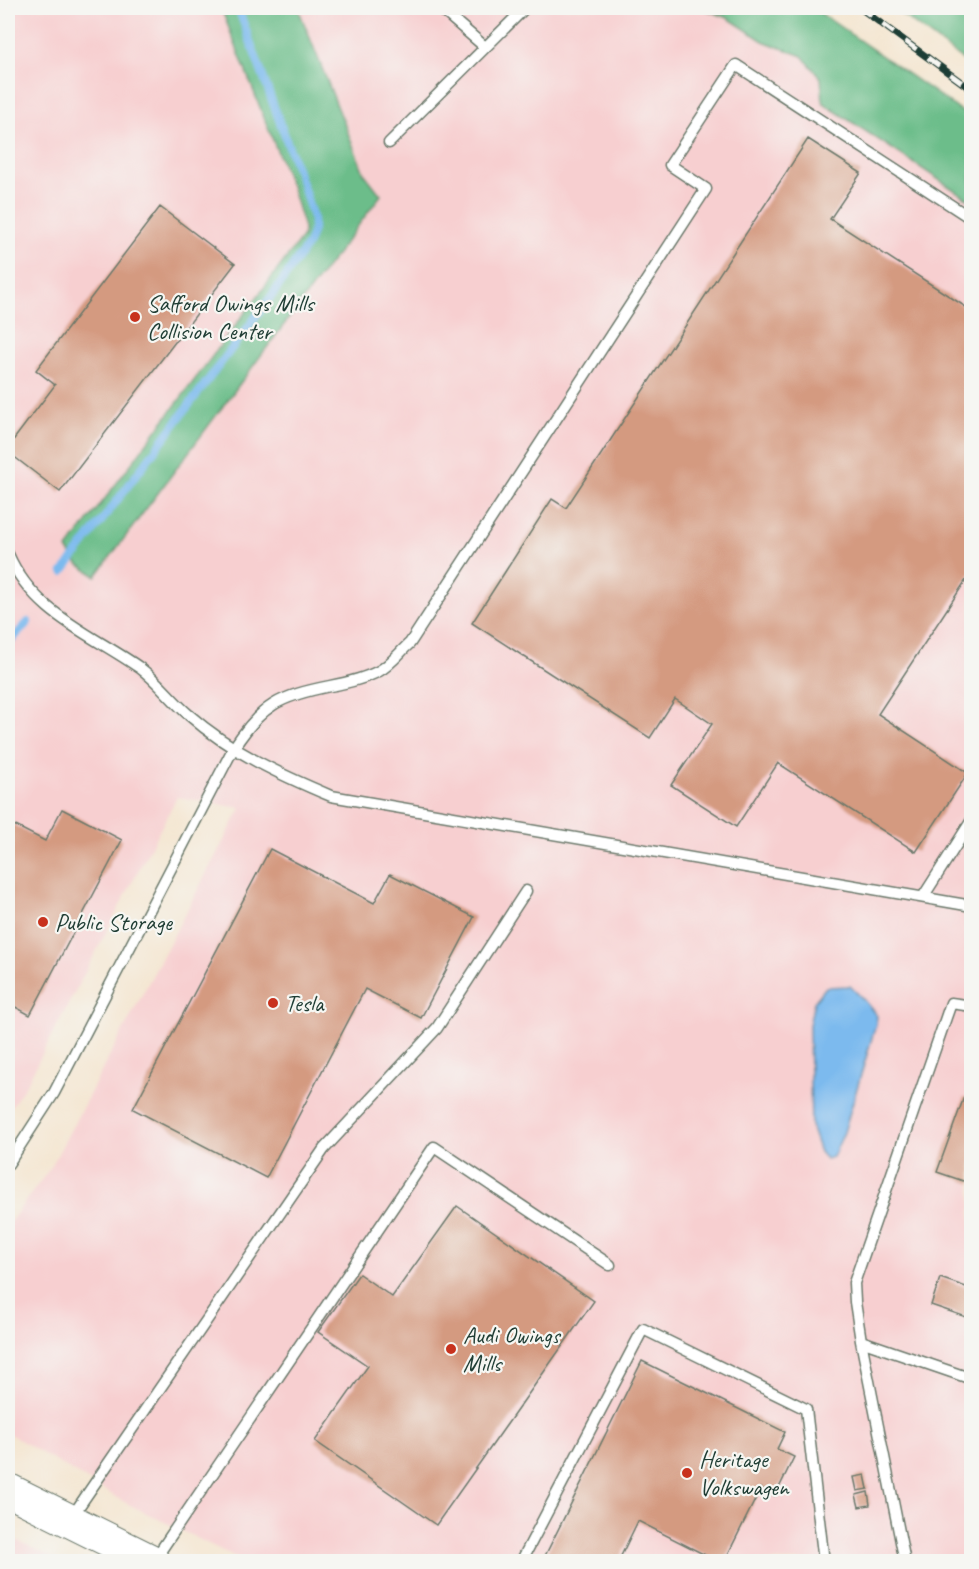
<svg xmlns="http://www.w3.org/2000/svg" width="979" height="1569" viewBox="0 0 979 1569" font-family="Caveat,sans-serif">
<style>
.built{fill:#f7cfd0}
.forest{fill:#6cbd8a;stroke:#467d5f;stroke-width:1.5}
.water{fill:#7bbaee;stroke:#4d7c91;stroke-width:1.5}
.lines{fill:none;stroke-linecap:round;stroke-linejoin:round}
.stream{stroke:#7bbaee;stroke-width:8}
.building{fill:#d49a80}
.service-casing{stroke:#6a786a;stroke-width:13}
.primary-casing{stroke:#6a786a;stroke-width:35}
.service{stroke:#fff;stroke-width:10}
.primary{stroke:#fff;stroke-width:33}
.rail-casing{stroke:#1f3d34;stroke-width:7}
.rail{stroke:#f6f6f2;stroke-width:4.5;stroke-dasharray:14;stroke-linecap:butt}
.poi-dot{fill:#c8321e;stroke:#f6f6f2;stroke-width:2}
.labels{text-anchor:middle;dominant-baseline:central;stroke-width:4.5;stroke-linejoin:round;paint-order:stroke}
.poi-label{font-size:24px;fill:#1f3d34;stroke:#f6f6f2;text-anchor:start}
</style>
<rect width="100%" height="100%" fill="#f6f6f2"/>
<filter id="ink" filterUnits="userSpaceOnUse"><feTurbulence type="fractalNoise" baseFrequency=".0167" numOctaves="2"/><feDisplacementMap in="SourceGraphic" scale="12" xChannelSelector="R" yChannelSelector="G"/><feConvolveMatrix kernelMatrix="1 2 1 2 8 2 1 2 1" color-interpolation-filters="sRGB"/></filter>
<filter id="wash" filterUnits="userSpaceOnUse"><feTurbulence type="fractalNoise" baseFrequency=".008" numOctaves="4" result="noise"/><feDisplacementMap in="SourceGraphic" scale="24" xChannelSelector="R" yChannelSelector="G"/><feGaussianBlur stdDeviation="1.35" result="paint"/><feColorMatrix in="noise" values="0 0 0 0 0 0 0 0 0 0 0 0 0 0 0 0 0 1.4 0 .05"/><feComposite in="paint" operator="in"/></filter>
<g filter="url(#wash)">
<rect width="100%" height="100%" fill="#f4e5cf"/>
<!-- built -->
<path class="built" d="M8,8H771L971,160V1561H243L126,1503L8,1433V1225L51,1167L241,808L177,797L27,1083L8,1112Z
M8,1536L60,1561H8Z"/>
<!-- forest -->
<path class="forest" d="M221,8H298L364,173L381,195L96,576L79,565L67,549L303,236L304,228L292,189Z
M702,8H813L971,118V201L823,103L821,78L802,56L763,41L728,18Z
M892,8H971V66L897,11Z"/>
<!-- water -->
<path class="water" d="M850,986L863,999L877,1016L876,1024L844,1132L833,1157L826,1159L820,1152L811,1126L809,1025L814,1002L826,987Z"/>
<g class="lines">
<!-- stream -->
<path class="stream" d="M63,572L276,290L308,244L313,230V218L302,183L238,8
M8,644L28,622"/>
</g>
<g id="blocks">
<!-- building -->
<path class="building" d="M808,139L861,173L830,219L972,311V571L878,714L968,773L916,852L778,763L736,827L671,785L712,724L675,699L650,738L472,623L552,499L566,508Z
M160,207L235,264L60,492L8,452V447L55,385L36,370Z
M62,809L122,840L30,1015L8,1003V822L45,841Z
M270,849L374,903L390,874L474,917L421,1018L365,989L266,1178L133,1109Z
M964,1097L972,1100V1184L937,1172Z
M457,1206L594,1301L436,1525L315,1441L368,1366L318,1332L359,1274L392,1297Z
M940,1278L972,1289V1319L931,1305Z
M642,1361L785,1432L777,1449L794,1457L775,1496L761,1488L724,1562H719L638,1521L618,1562H542Z
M865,1475L868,1489L857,1491L854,1477Z
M868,1492L870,1505L859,1507L856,1495Z"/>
</g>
</g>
<g filter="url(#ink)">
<use href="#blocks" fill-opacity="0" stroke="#6a786a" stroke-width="1.5"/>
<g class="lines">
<!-- service casing -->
<g class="service-casing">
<path id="service" d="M440,8L485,47
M389,143L525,8
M8,554C34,614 90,633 140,668C158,681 172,701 189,715C231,752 281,775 331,796L972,906
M923,897L972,820
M8,1164L54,1093L233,749C261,705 280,696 330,686C346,683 364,679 379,671C390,665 400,652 410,643L706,189L670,165L736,65L972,219
M861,1341L855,1302L854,1283L951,1003L972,1006
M71,1518L324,1149L437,1028L526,891
M155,1559L434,1147L610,1265
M521,1562L643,1329L806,1409L824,1562
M905,1562L861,1341L972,1379"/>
</g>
<!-- primary casing -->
<g class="primary-casing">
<path id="primary" d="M8,1490L153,1562"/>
</g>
<!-- service -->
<use href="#service" class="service"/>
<!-- primary -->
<use href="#primary" class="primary"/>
<!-- rail casing -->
<g class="rail-casing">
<path id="rail" d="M860,8L972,90"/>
</g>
<!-- rail -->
<use href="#rail" class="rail"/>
</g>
</g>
<!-- markers -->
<g class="poi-dot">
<circle cx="135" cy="317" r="6"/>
<circle cx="43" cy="922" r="6"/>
<circle cx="273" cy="1003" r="6"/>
<circle cx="451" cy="1349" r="6"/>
<circle cx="687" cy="1473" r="6"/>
</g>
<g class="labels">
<!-- poi labels -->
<g class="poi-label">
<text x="147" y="303">Safford Owings Mills<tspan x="147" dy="28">Collision Center</tspan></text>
<text x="55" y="922">Public Storage</text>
<text x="285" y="1003">Tesla</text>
<text x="463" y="1335">Audi Owings<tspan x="463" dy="28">Mills</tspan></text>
<text x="699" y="1459">Heritage<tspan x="699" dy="28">Volkswagen</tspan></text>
</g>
</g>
<!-- margin -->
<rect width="979" height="1569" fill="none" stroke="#f6f6f2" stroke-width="30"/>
</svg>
